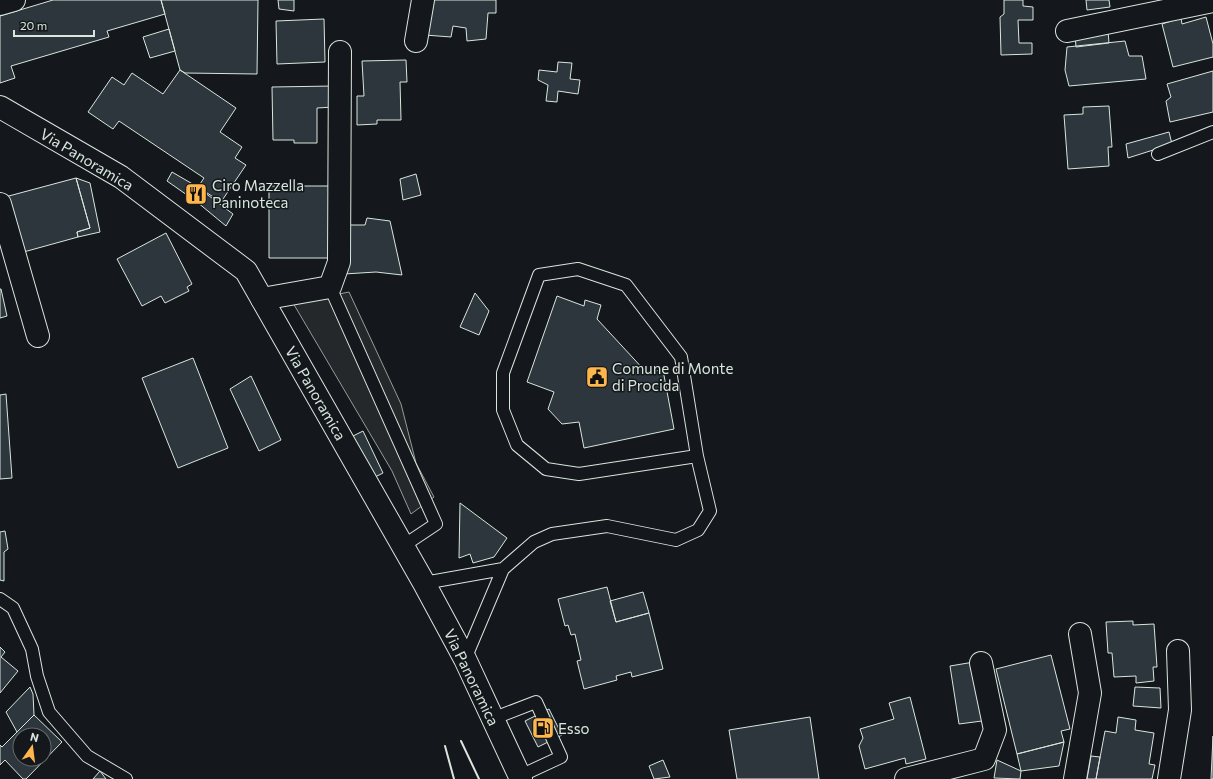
<svg xmlns="http://www.w3.org/2000/svg" width="1213" height="779" viewBox="0 0 1213 779" font-family="Commissioner,sans-serif">
<style>
.parking{fill:#24282b;stroke:#939e99}
.building{fill:#2c363c;stroke:#d8e6dc;fill-rule:evenodd}
.lines{fill:none;stroke-linecap:round;stroke-linejoin:round}
.service-casing{stroke:#d8e6dc;stroke-width:14}
.minor-casing{stroke:#d8e6dc;stroke-width:24}
.tertiary-casing{stroke:#d8e6dc;stroke-width:24}
.service{stroke:#14181c;stroke-width:12}
.minor{stroke:#14181c;stroke-width:22}
.tertiary{stroke:#14181c;stroke-width:22}
.wall{stroke:#d8e6dc;stroke-width:2}
.labels{text-anchor:middle;dominant-baseline:central;stroke-width:3;stroke-linejoin:round;paint-order:stroke}
.street-label{font-size:15px;fill:#d8e6dc;stroke:#14181c}
.poi-label{font-size:15px;fill:#d8e6dc;stroke:#14181c;text-anchor:start}
</style>
<rect width="100%" height="100%" fill="#14181c"/>
<!-- parking -->
<path class="parking" d="M349,292L401,404L416,463L434,497L411,514L392,471L293,303Z"/>
<!-- building -->
<path class="building" d="M53,0H161L165,14L107,31L109,37L11,66L15,78L0,83V16Z
M161,0H258L257,74L185,73L180,70Z
M278,0H294V11L279,9Z
M428,0H496V13H488L486,39L467,41L466,28L453,26L451,37L425,35Z
M1004,0H1023V6L1033,7V20H1018L1019,43H1032V54L1001,55L1000,17L1004,14Z
M1086,0H1109L1110,7L1087,10Z
M1206,17L1213,44V57L1173,67L1162,24L1181,18L1182,24Z
M324,19L325,62L277,64L276,21Z
M169,29L175,51L150,58L143,37Z
M1108,31L1109,43L1076,47L1075,35Z
M1125,41L1129,56H1142L1146,79L1069,86L1065,70L1067,47Z
M406,60L407,82H400L401,120H377V124L357,125V96H364L362,61Z
M558,62L572,63L570,79L580,80L578,94L558,91L557,102L546,101L548,85L538,80L539,70L557,72Z
M180,70L236,108L220,132L242,147L235,158L246,165L221,202L198,187L204,178L119,121L113,129L88,112L112,77L124,85L132,73L163,94Z
M1213,71V112L1170,122L1166,101L1171,97L1167,84Z
M333,86L334,107L317,108V143H294V140H273L272,87Z
M1109,106L1112,147H1108L1109,166L1068,169L1064,115L1083,114V107Z
M1169,132L1172,144L1128,158L1126,144Z
M172,172L196,186L233,214L226,226L197,202L167,181Z
M416,174L421,195L403,200L400,179Z
M76,178L90,183L100,232L78,237L77,232L90,228Z
M76,178L90,228L77,232L78,237L20,253L5,197Z
M269,186H330V258H269Z
M367,218L390,221L402,275L376,272L344,274V225H365Z
M166,233L192,284L187,287L189,291L165,303L161,296L142,306L117,259Z
M1,289L7,316L0,318V289Z
M475,293L489,311L479,335L460,327Z
M557,296L584,306L585,300L601,305L597,319L646,372L663,370L674,429L584,448L579,422L562,424L548,409L554,392L527,382Z
M193,358L228,448L178,468L142,378Z
M251,376L281,440L259,451L230,389Z
M6,394L12,478L0,479V395Z
M363,431L383,473L373,478L353,436Z
M460,503L507,538L494,557L473,563L470,554L459,558Z
M5,531L8,549L4,552V581L0,580V532Z
M607,587L616,622L649,613L663,669L632,677L631,672L616,676L617,680L584,689L577,661L581,660L575,634L571,635L568,625L565,626L558,599Z
M643,592L649,613L616,622L610,601Z
M1133,621V625L1154,624L1157,667H1153L1154,681L1136,683V676L1114,677L1112,653H1108L1106,622Z
M0,647L5,652L1,657L18,671L0,693Z
M1051,655L1070,729L1061,731L1064,742L1017,754L996,669Z
M974,662L982,721L959,724L950,666Z
M30,687L33,694L34,715L17,732L6,712Z
M1135,687L1160,688L1161,708L1133,706Z
M910,697L926,759L906,764L905,758L865,769L859,746L863,738L860,729L894,719L889,703Z
M549,709L562,735L538,747L525,721Z
M34,715L62,742L26,779H23L5,760L0,765V745L2,747ZM20,735H44V759H20Z
M810,717L819,779H737L729,730Z
M1118,717L1136,720L1135,730L1154,733L1149,764L1155,765L1152,779H1096L1105,731L1116,733Z
M1213,736V779H1211Z
M1064,742L1059,766L1021,771L1017,754Z
M1091,756L1100,757L1096,779H1087Z
M663,760L670,777L654,779L649,766Z
M997,760L1021,771L1020,779L994,778Z
M100,771L106,779H93Z"/>
<g class="lines">
<!-- service casing -->
<g class="service-casing">
<path id="service" d="M1158,154L1213,132
M330,287L436,524L403,546
M424,583L503,569
M0,599L13,608L32,649L37,676L49,712L87,756L126,779
M465,659L503,569L534,542L552,534L607,526L676,540L698,530L710,511L697,456L681,357L626,285L578,269L539,275L503,373V410L517,445L546,469L579,474L697,456
M492,719L536,702L561,757L520,776"/>
</g>
<!-- minor casing -->
<g class="minor-casing">
<path id="minor" d="M0,4L14,0
M1067,31L1213,1
M416,41L423,0
M0,204L38,336
M262,299L330,287L339,262L340,52
M906,779L984,759L995,730L981,663
M1075,779L1090,693L1080,634
M1169,779L1180,710L1178,651"/>
</g>
<!-- tertiary casing -->
<g class="tertiary-casing">
<path id="tertiary" d="M0,107L121,177L246,271L424,583L465,659L521,779"/>
</g>
<!-- service -->
<use href="#service" class="service"/>
<!-- minor -->
<use href="#minor" class="minor"/>
<!-- tertiary -->
<use href="#tertiary" class="tertiary"/>
<!-- wall -->
<path class="wall" d="M461,741L479,779
M445,746L454,779"/>
</g>
<!-- icons -->
<defs>
<g id="restaurant-square" transform="scale(1.15)"><rect x="-9" y="-9" width="18" height="18" rx="4" fill="#ffb74d" stroke="#14181c"/><path d="M-5-6h1v4h1v-4h1v4h1v-4h1v5L-1.5 .5V6h-2V.5L-5-1ZM5-6V6H3V1.5H1.5Q1.5-4 5-6Z" fill="#111"/></g>
<g id="civic-square" transform="scale(1.15)"><rect x="-9" y="-9" width="18" height="18" rx="4" fill="#ffb74d" stroke="#14181c"/><path d="M-.6-6.5H3V-4.5H.6V-3L4-1V1h2V6H-6V1h2V-1L-.6-3ZM-1.2 2.5V6h2.4V2.5Z" fill="#111"/></g>
<g id="fuel-square" transform="scale(1.15)"><rect x="-9" y="-9" width="18" height="18" rx="4" fill="#ffb74d" stroke="#14181c"/><path d="M-5.5-6h7V0h2V4h1.3V-2.5L3-4.5l.8-.8L6-3V5H2.5V1h-1V6h-7ZM-4.2-4.7v3.2H.2V-4.7Z" fill="#111"/></g>
</defs>
<g fill-rule="evenodd">
<use href="#restaurant-square" x="196" y="194"/>
<use href="#civic-square" x="597" y="377"/>
<use href="#fuel-square" x="543" y="728"/>
</g>
<g class="labels">
<!-- street labels -->
<g class="street-label">
<text transform="translate(87 159) rotate(31)">Via Panoramica</text>
<text transform="translate(316 393) rotate(60)">Via Panoramica</text>
<text transform="translate(472 677) rotate(64)">Via Panoramica</text>
</g>
<!-- poi labels -->
<g class="poi-label">
<text x="212" y="185">Ciro Mazzella<tspan x="212" dy="17">Paninoteca</tspan></text>
<text x="612" y="368">Comune di Monte<tspan x="612" dy="17">di Procida</tspan></text>
<text x="558" y="728">Esso</text>
</g>
</g>
<!-- north arrow -->
<g transform="translate(32 747) rotate(14)"><circle r="19" fill="#14181c" stroke="#626a69"/>
<path d="M0-3L7 15L0 10L-7 15Z" fill="#ffb74d"/>
<text y="-6" font-size="11" font-weight="bold" text-anchor="middle" fill="#d8e6dc">N</text>
</g>
<!-- scale -->
<path d="M14 30v6h80v-6" fill="none" stroke="#d8e6dc" stroke-width="2"/>
<text x="20" y="30" font-size="12" fill="#d8e6dc" stroke="#14181c" stroke-width="3" paint-order="stroke">20 m</text>
</svg>
